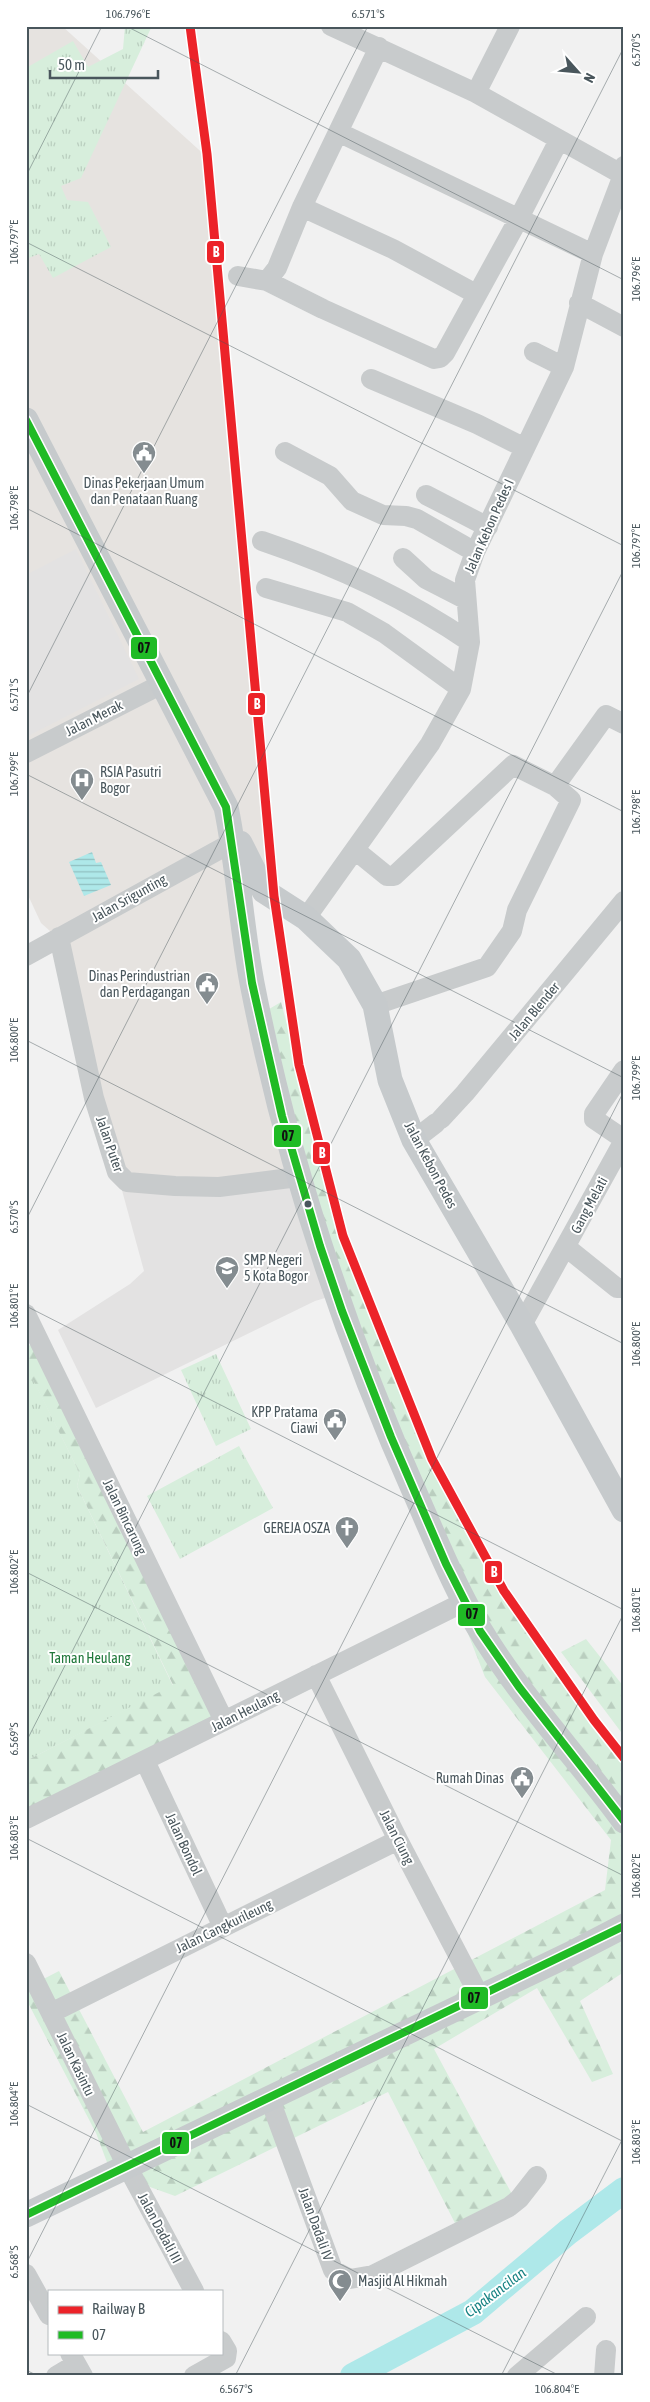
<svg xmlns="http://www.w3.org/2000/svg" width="650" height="2402" viewBox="0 0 650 2402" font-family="'Asap Condensed',sans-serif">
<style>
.commercial{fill:#e6e3e0}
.education{fill:#e3e2e2}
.grass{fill:url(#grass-tufts)}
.forest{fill:url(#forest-firs)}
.water{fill:url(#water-rules)}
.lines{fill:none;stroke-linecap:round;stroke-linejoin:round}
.river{stroke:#aee8e9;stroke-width:26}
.minor{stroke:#c8cbcc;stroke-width:20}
.major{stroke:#c6cacc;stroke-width:25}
.bus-1-casing{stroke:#fff;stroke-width:11}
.bus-1{stroke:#20bb25;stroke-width:8}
.rail-1-casing{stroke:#fff;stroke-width:12}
.rail-1{stroke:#ec2329;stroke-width:9}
.ticks{fill:none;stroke:#49565c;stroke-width:1;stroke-opacity:0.45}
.bus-dot{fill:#49565c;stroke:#fff;stroke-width:2}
.labels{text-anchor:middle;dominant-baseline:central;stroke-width:4;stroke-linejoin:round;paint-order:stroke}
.poi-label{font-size:14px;fill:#49565c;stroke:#fff;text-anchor:end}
.street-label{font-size:14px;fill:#49565c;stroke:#fff}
.park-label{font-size:14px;fill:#1f783a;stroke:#fff}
.water-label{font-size:15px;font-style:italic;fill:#178283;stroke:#fff}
.line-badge{stroke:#fff;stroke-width:2}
.badge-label{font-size:14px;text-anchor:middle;font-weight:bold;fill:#fff}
.pale-badge-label{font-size:14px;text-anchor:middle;font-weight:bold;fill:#111}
.neatline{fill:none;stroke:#49565c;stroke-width:2}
.ticks-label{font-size:12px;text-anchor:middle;fill:#49565c}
</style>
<defs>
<pattern id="grass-tufts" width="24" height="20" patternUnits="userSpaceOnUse" patternTransform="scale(1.25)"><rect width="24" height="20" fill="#d7eedc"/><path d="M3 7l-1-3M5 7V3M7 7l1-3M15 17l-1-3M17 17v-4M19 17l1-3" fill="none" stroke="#bacebf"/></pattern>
<pattern id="forest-firs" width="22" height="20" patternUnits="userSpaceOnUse" patternTransform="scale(1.25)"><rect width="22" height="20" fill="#d7eedc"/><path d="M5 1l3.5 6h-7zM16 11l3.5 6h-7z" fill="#bacebf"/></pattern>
<pattern id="water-rules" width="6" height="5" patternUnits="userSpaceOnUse" patternTransform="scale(1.25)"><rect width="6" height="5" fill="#aee8e9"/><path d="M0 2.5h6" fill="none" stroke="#90bfc0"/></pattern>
</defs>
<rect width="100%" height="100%" fill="#f1f1f1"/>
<!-- commercial -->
<path class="commercial" d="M26,26H62L208,158L274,896L254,893L245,900L298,1177L127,1182L59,939L41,923L26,891Z"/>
<!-- education -->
<path class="education" d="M76,549L139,679L26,737V575Z
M117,1172L121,1178L298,1177L335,1295L315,1301L96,1408L58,1330L130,1284L144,1271Z"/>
<!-- grass -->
<path class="grass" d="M125,26L151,28L81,178L61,186L67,200L88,202L111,247L53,278L39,254L26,259V68L73,41L88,67L123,49Z
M216,1354L251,1429L216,1446L181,1370Z
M33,1379L80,1474L77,1486L173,1686L26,1761V1383Z
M239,1446L273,1508L180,1559L147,1496Z"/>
<!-- forest -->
<path class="forest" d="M281,1002L343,1236L432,1459L508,1597L562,1673L624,1754V1972L580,2001L613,2074L592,2082L537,1988L434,2049L514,2198L457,2227L388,2092L175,2196L111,2173L96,2133L26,1999V1988L59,1971L143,2132L605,1890L611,1840L485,1677L392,1440L259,1015Z
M40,1340L224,1721L26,1820V1761L173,1685L77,1486L80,1474L33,1380L26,1383V1347Z
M586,1639L624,1687V1736L561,1652Z"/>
<!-- water -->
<path class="water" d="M92,852L96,863L101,862L111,885L84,896L69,862Z"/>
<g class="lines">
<!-- river -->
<path class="river" d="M353,2376L473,2312L568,2232L624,2190"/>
<!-- minor -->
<path class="minor" d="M331,26L476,93L623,175
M476,93L510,26
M338,132L593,254
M302,207L393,249L476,294
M238,276L267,281L323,309L434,359L440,358L445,353L518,220L559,140
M267,281L277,268L302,207L379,47
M579,303L624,327
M534,352L564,367
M371,379L477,424L525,448
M285,452L330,476L352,501L383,515L406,516L417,519L475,552
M426,495L488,527
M262,541C336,566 406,598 470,642
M403,558L426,579L465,599
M266,588L347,612L384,633L461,689
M26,753L162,684
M355,850L387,876H394L513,765L555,786
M306,918L430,744L461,689L470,642L465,580L475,552L564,367L593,254L623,175L624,166
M59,937L94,1098L117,1172L127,1182L175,1186L219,1187L298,1177
M26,956L233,842
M375,1005L487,967L512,931L517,910L571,800L555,786L606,715L624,724
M441,1119L465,1093L624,901
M414,1140L436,1123
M566,1247L617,1288H624
M26,1314L224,1721
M522,1325L622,1144V1138L594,1119V1114L624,1070
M316,1675L398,1840L480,1997
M145,1761L223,1927
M26,1819L464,1602
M26,1963L127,2166L194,2291
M51,2013L398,1840
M269,2097L333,2270L350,2279L373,2275L509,2207L519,2199L537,2176
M26,2274L49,2315
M70,2353L83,2376
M56,2376L76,2364
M194,2376L226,2358L227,2351L221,2341
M517,2376L586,2317
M604,2376L606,2350"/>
<!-- major -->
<path class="major" d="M26,420L226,807C238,865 241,925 252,983C287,1162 344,1334 418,1500C433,1534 447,1569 464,1601C505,1682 571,1748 624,1821
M240,843L264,891L306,918L349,959L375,1005L390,1080L414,1140L522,1325L624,1510
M26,2215L570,1954L624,1926"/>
<!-- bus-1 casing -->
<g class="bus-1-casing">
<path id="bus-1" d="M26,420L226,807L252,983L282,1116L320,1246L342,1311L391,1437L446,1564L480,1631L519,1687L624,1821
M26,2215L624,1926"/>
</g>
<!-- bus-1 -->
<use href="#bus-1" class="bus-1"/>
<!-- rail-1 casing -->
<g class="rail-1-casing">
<path id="rail-1" d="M190,26L207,154L274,896L299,1065L343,1236L432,1459L504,1591L594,1720L624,1758"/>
</g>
<!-- rail-1 -->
<use href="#rail-1" class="rail-1"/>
</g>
<!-- ticks -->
<path class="ticks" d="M126,26L624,280M26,176L102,26M26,242L624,546M26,508L624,812M26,698L368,26M26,774L624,1078M26,1040L624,1344M26,1220L624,47M26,1306L624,1610M26,1572L624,1876M26,1742L624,569M26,1838L624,2142M26,2104L560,2376M26,2264L624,1091M26,2370L38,2376M235,2376L624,1613M501,2376L624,2136"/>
<!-- icons -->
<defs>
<g id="civic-pin" transform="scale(1.25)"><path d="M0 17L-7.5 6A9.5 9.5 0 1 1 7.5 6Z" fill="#848c90" stroke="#fff"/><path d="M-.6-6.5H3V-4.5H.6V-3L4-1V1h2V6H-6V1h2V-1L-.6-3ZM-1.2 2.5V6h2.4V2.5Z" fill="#fff"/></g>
<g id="hospital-pin" transform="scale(1.25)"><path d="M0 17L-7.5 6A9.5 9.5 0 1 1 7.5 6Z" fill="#848c90" stroke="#fff"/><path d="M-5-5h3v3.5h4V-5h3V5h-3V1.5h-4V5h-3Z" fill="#fff"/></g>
<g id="school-pin" transform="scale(1.25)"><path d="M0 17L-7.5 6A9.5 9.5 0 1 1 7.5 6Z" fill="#848c90" stroke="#fff"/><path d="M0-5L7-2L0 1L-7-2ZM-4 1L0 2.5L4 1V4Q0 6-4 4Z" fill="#fff"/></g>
<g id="church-pin" transform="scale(1.25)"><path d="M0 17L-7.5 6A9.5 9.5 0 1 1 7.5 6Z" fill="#848c90" stroke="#fff"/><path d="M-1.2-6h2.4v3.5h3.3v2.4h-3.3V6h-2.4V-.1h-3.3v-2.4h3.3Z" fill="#fff"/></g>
<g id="mosque-pin" transform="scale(1.25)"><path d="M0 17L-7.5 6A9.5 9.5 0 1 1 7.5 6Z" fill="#848c90" stroke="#fff"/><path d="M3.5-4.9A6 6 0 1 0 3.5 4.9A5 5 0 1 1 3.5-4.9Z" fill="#fff"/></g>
</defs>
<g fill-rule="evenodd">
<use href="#civic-pin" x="144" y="453"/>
<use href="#hospital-pin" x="82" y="780"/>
<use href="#civic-pin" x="207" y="984"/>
<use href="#school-pin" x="227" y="1268"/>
<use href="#civic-pin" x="335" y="1420"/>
<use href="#church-pin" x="347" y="1528"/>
<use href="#civic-pin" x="522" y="1778"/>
<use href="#mosque-pin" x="340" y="2281"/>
</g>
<!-- markers -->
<circle class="bus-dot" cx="308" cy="1204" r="4.5"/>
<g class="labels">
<!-- poi labels -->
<g class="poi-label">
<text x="144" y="483" text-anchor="middle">Dinas Pekerjaan Umum<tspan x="144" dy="16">dan Penataan Ruang</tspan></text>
<text x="100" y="772" text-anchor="start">RSIA Pasutri<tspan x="100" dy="16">Bogor</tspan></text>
<text x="190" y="976">Dinas Perindustrian<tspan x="190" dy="16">dan Perdagangan</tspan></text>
<text x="244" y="1260" text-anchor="start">SMP Negeri<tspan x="244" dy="16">5 Kota Bogor</tspan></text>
<text x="318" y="1412">KPP Pratama<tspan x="318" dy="16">Ciawi</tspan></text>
<text x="330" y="1528">GEREJA OSZA</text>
<text x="504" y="1778">Rumah Dinas</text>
<text x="358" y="2281" text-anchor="start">Masjid Al Hikmah</text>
</g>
<!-- street labels -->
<g class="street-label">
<text transform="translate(489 526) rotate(-66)">Jalan Kebon Pedes I</text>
<text transform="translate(94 718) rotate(-27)">Jalan Merak</text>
<text transform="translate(129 898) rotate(-29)">Jalan Srigunting</text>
<text transform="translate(534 1011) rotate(-50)">Jalan Blender</text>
<text transform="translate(110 1144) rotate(71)">Jalan Puter</text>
<text transform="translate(431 1165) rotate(62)">Jalan Kebon Pedes</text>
<text transform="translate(589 1205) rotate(-62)">Gang Melati</text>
<text transform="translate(125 1517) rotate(64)">Jalan Bincarung</text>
<text transform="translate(245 1711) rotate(-27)">Jalan Heulang</text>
<text transform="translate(397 1837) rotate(63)">Jalan Ciung</text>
<text transform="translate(184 1844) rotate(65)">Jalan Bondol</text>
<text transform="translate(224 1926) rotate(-26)">Jalan Cangkurileung</text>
<text transform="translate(76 2064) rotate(64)">Jalan Kasintu</text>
<text transform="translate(316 2224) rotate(70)">Jalan Dadali IV</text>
<text transform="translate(160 2228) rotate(62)">Jalan Dadali III</text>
</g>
<!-- park labels -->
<g class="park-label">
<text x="90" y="1658">Taman Heulang</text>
</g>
<!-- water labels -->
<g class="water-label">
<text transform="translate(495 2292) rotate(-37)">Cipakancilan</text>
</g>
</g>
<g class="line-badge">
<rect x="206" y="240" width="19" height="24" rx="5" fill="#ec2329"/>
<rect x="130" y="636" width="28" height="24" rx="5" fill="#20bb25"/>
<rect x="247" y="692" width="19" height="24" rx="5" fill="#ec2329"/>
<rect x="273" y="1124" width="29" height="24" rx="5" fill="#20bb25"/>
<rect x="312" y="1141" width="19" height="24" rx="5" fill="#ec2329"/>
<rect x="484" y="1560" width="19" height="24" rx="5" fill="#ec2329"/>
<rect x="457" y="1603" width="29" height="24" rx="5" fill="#20bb25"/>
<rect x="460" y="1986" width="29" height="24" rx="5" fill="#20bb25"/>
<rect x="161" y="2131" width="29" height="24" rx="5" fill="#20bb25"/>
</g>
<g class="badge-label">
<text x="216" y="257">B</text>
<text x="257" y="709">B</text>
<text x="322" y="1158">B</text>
<text x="494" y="1577">B</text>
</g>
<g class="pale-badge-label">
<text x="144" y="653">07</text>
<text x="288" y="1141">07</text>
<text x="472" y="1619">07</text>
<text x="474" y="2003">07</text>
<text x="176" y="2148">07</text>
</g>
<!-- border -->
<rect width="650" height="2402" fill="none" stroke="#ffffff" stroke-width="55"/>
<!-- legend -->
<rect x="48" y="2290" width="175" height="65" fill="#ffffff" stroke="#b6bbbe"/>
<rect x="58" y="2306" width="25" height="8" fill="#ec2329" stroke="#b6bbbe"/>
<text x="92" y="2314" font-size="15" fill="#49565c">Railway B</text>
<rect x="58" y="2331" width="25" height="8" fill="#20bb25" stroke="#b6bbbe"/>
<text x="92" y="2340" font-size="15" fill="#49565c">07</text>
<!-- north arrow -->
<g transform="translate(578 72) rotate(117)" stroke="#ffffff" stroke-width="4" paint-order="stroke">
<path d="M0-4L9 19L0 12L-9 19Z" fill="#49565c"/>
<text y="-8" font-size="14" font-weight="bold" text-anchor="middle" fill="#49565c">N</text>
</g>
<!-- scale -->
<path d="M50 70v8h108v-8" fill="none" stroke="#49565c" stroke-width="2.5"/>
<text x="58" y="70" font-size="15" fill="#49565c" stroke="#ffffff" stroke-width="4" paint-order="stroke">50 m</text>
<rect x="28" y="28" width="594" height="2346" class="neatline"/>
<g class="ticks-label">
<text x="128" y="18">106.796°E</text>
<text x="368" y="18">6.571°S</text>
<text transform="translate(636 50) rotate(-90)" y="4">6.570°S</text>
<text transform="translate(14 242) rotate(-90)" y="4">106.797°E</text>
<text transform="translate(636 279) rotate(-90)" y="4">106.796°E</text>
<text transform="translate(14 508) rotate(-90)" y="4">106.798°E</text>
<text transform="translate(636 546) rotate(-90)" y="4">106.797°E</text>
<text transform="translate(14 695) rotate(-90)" y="4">6.571°S</text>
<text transform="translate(14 774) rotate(-90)" y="4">106.799°E</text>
<text transform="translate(636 812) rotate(-90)" y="4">106.798°E</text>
<text transform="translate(14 1040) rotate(-90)" y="4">106.800°E</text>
<text transform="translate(636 1078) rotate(-90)" y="4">106.799°E</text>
<text transform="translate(14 1217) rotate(-90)" y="4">6.570°S</text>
<text transform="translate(14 1306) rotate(-90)" y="4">106.801°E</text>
<text transform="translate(636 1344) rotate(-90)" y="4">106.800°E</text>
<text transform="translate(14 1572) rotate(-90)" y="4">106.802°E</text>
<text transform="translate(636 1610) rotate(-90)" y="4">106.801°E</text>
<text transform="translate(14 1739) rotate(-90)" y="4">6.569°S</text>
<text transform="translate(14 1838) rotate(-90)" y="4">106.803°E</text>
<text transform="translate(636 1876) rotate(-90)" y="4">106.802°E</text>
<text transform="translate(14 2104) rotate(-90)" y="4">106.804°E</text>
<text transform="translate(636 2142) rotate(-90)" y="4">106.803°E</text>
<text transform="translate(14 2262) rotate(-90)" y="4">6.568°S</text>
<text x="236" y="2393">6.567°S</text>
<text x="557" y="2393">106.804°E</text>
</g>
</svg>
